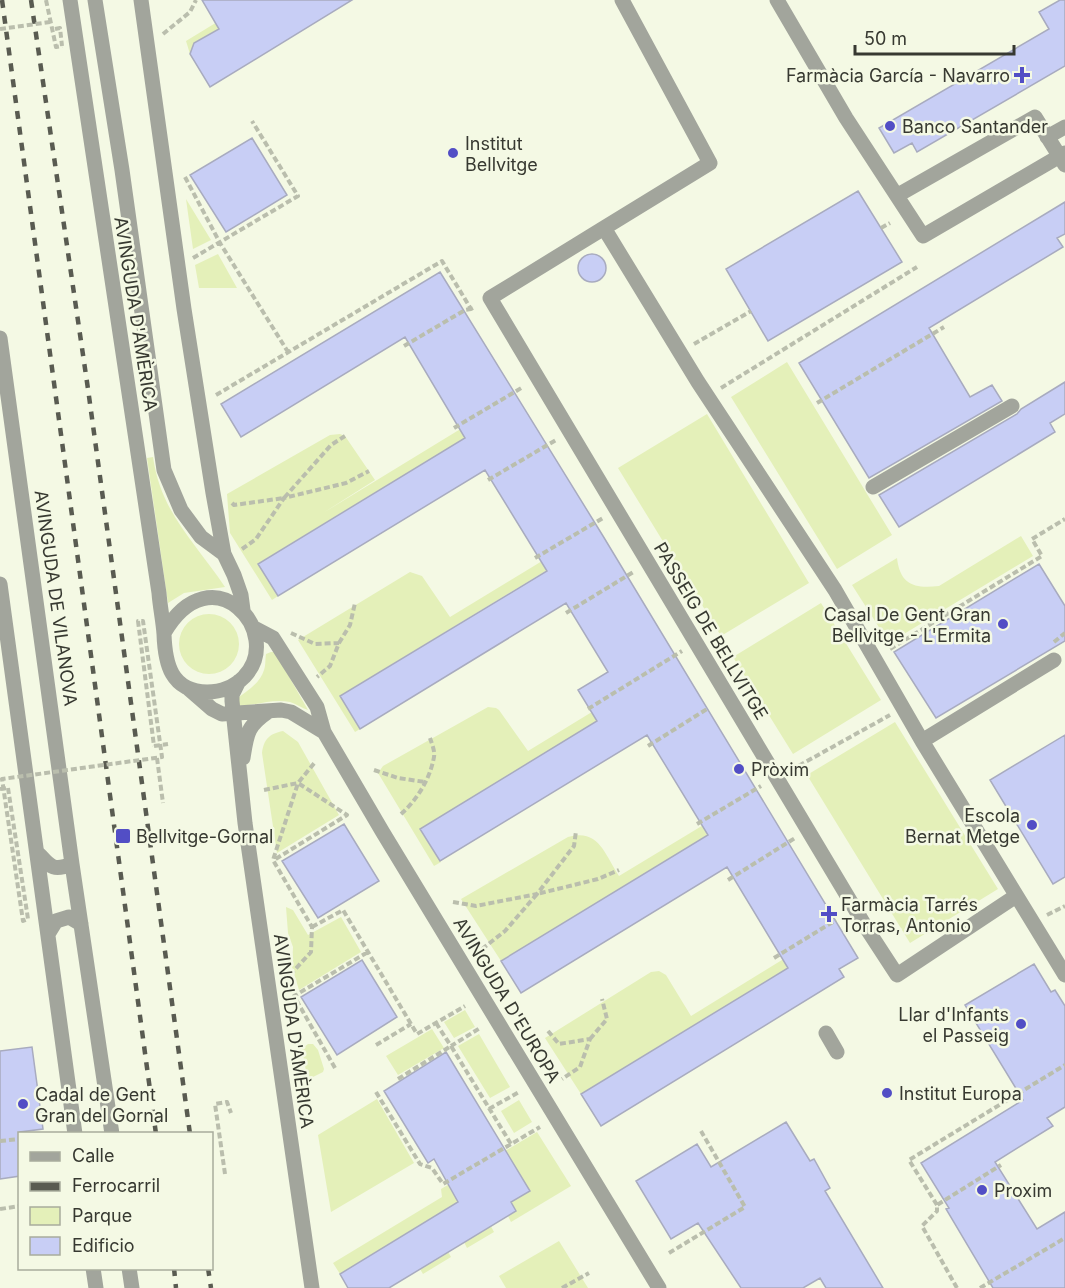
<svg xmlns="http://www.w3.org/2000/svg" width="1065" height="1288" viewBox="0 0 1065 1288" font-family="Inter,sans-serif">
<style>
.green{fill:#e4f0b9}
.building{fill:#c8cef5;stroke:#a8abbf;stroke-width:1.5}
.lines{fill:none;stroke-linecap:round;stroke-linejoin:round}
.path{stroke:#babead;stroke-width:4;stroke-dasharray:6 3;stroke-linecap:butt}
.minor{stroke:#a2a59c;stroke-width:15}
.rail{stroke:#595b51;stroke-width:4.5;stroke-dasharray:8 8;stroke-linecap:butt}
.path-bridge{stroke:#babead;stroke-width:4;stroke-dasharray:6 3;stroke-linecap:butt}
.poi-dot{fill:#524ec5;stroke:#f4f9e4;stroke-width:2}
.labels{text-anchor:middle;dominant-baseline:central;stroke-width:5;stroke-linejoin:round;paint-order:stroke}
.poi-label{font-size:18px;fill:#373931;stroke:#f4f9e4;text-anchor:start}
.street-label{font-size:18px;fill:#373931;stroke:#f4f9e4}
</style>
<rect width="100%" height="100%" fill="#f4f9e4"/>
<!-- green -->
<path class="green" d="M269,0L194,43L190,54L186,41L227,16Z
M186,199L211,240L193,249Z
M218,254L237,288H199L195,265Z
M787,362L892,535L837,569L731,397Z
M516,395L521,404L259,563L278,596L272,600L230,533L227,494L330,435L340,434L345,436L375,480L323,513Z
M707,414L809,583L721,636L618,468Z
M153,457C161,513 195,542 225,587L184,593L168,603L147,458Z
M598,527L603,536L340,696L360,729L355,732L298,640L410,572L422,576L450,617Z
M1021,536L1033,556L889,643L852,585L897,558C900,585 915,589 939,586Z
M821,603L881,700L793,754L733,657Z
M179 644a30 30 0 1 1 60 0a30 30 0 1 1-60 0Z
M271,652H274L279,659L308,710C302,708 296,704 290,702C272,698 255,706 237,706L235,700C245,692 260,684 264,670C266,665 265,659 266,654Z
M677,660L683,669L420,830L441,862L434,866L378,773L383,766L488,707L496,708L499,710L528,751Z
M895,722L998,889L910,943L807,775Z
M283,731L298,742L339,815L277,853L262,753C264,739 269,734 283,731Z
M758,792L764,801L501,961L461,899L568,837C599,828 605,855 619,876Z
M286,907L293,910L308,935L341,917L361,952L299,990L292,967L293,947L288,933Z
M839,925L844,934L581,1094L545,1038L651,972L659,971L666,975L691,1016Z
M465,1010L475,1027L454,1038L444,1022Z
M432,1029L444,1048L398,1075L386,1056Z
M479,1034L510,1087L490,1098L458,1046Z
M308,1044H313L318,1050L324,1069L323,1072L311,1078L307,1077L302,1049Z
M377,1099L414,1163L331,1212L318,1135Z
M519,1100L532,1122L514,1133L501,1111Z
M537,1132L571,1186L511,1222L508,1216L516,1210L511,1202L529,1190L515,1167L340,1274L333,1263L442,1197L441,1189Z
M486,1217L494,1232L467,1248L464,1242Z
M559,1241L588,1288H506L499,1276Z
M443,1243L451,1257L423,1274L420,1269Z"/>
<!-- building -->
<path class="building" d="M202,0H352L210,87L190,54L194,43L219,29Z
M1060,0H1065V66L917,152L912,143L894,153L879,128L1049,29L1039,12Z
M252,138L287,195L226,232L190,175Z
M858,191L902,262L768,341L726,269Z
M1065,202V234L1057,238L1063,247L929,328L970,397L992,385L1002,401L869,478L799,363Z
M578 268a14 14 0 1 1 28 0a14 14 0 1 1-28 0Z
M440,272L603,536L858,958L839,969L844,977L601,1126L581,1094L788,968L727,867L521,993L501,961L708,835L647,735L440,861L420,829L597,721L578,690L608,672L566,603L360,729L340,696L547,571L485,470L278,596L258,564L465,438L405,337L241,437L221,404Z
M1065,382V414L1050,423L1055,432L899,527L879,495L1017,414L1021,409Z
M1039,564L1065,606V641L936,718L894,652Z
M1065,735V877L1053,884L990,780Z
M344,824L379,881L318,918L282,861Z
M362,960L397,1017L337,1055L301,997Z
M1034,964L1051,992L1055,990L1065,1006V1107L1047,1118L1053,1126L995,1162L1037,1229L1065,1212V1288H993L946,1209L949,1208L921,1163L1023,1100L965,1005Z
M32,1047L43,1129L20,1132V1176L0,1179V1051Z
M446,1052L530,1191L511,1202L516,1211L389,1288H348L340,1274L458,1202L434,1159L428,1163L384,1091Z
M786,1122L810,1161L814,1159L830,1188L825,1191L883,1288H826L820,1278L803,1288H741L698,1223L671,1239L636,1181L697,1144L711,1167Z"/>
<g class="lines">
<!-- path -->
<path class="path" d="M46,0L56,47L62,46
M163,34L190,12L196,0
M185,177L220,243L288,352
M881,228L890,223
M193,258L298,196L252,121
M694,344L751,311
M404,346L465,310L471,309
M721,388L917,267
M216,395L442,261L471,309L475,307
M817,403L944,327
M454,428L523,387
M488,480L556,440
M232,503L234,505L284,498L331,445L345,436
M242,549L256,539L284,498L346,483L369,471
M535,558L603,518
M566,613L635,571
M291,633L315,644L339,643L330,666L317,677
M1054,642L1065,633
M339,643L350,625L355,603
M890,649L1042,556L1032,539L1065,519
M588,709L682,651
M154,746L168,744
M648,746L707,709
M157,758L163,803
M374,770L398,778L425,782
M791,770L890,715
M0,789L8,788
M264,790L298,783L347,815L274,860
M401,814C417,800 430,779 434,757C435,751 432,744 430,738
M697,824L761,786
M728,880L795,838
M453,902L476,906L537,894L574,846L576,831
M1047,915L1065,906
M312,927L343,910L417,1034L465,1006
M482,949L505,931L537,894L598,879L619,870
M774,958L836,920
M290,975L311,952L312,927L273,860L298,783L316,761
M436,1023L451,1046L480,1028
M548,1031L559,1044L590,1039L580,1067L562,1079
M590,1039L607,1019L602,999
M376,1045L411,1024
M335,1068L294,996L368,952
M398,1079L451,1046L511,1144
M376,1092L420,1164L432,1168L443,1184L540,1127
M489,1109L519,1092
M0,1141L20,1139
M225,1174L215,1104L227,1102L231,1113
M937,1205L909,1160L1065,1065
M0,1209L20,1206
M669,1253L745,1207L701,1131
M562,1288L589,1273
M957,1288L922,1226L937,1211V1205L1001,1165
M980,1288L1065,1238"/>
<!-- minor -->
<path class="minor" d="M70,0L159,593C160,607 163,620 164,634C165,664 171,691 207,692C221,692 234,687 244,677C286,633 212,550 164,633
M95,0L122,170L164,470L181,510L201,537L224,554
M141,0L184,309L213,493L224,554L234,575L241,595L243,610
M622,0L710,163L604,228L698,382L835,590L922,741L1065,975
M777,0L846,118L923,236L1065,153
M1047,137L1065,127
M898,195L1035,117L1065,165
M604,228L490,298L867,929L897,975L1016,896
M0,338L72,864L112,1134
M873,487L1012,406
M0,584L75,1134
M254,628L273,638L317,707L324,732L382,831L659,1288
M239,681L232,695V701L245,823L312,1288
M189,689L212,709L222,714L281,710L291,712L324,732
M922,741L1054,660
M243,758C247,733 247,726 269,711
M37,852C50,866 52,872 72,864
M48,934L56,921L69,917L81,924
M826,1033L837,1052
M93,1268L96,1288
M129,1268L132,1288"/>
<!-- rail -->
<path class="rail" d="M2,0L156,1134
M31,0L88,389L190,1134
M174,1268L176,1288
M208,1268L211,1288"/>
<!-- path-bridge -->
<path class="path-bridge" d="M0,29L50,22
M55,29L60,28L62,46
M8,788L28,919L23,921L2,779L162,757L143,621H138L154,746"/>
</g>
<!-- markers -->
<g class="poi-dot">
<path d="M1019 66h6v6h6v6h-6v6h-6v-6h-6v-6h6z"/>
<circle cx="890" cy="126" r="6"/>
<circle cx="453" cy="153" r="6"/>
<circle cx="1003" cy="624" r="6"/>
<circle cx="739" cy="769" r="6"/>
<circle cx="1032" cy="825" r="6"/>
<rect x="115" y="828" width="16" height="16" rx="3"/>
<path d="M826 905h6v6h6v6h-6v6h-6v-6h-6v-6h6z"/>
<circle cx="1021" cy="1024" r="6"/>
<circle cx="887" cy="1093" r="6"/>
<circle cx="23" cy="1104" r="6"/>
<circle cx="982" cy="1190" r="6"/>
</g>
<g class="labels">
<!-- poi labels -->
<g class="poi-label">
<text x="1010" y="75" text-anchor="end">Farmàcia García - Navarro</text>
<text x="902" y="126">Banco Santander</text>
<text x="465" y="143">Institut<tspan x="465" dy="21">Bellvitge</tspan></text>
<text x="991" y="614" text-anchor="end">Casal De Gent Gran<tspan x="991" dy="21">Bellvitge - L'Ermita</tspan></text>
<text x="751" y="769">Pròxim</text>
<text x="1020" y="815" text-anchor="end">Escola<tspan x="1020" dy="21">Bernat Metge</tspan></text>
<text x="136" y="836">Bellvitge-Gornal</text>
<text x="841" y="904">Farmàcia Tarrés<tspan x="841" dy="21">Torras, Antonio</tspan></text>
<text x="1009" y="1014" text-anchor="end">Llar d'Infants<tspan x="1009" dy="21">el Passeig</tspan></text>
<text x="899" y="1093">Institut Europa</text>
<text x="35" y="1094">Cadal de Gent<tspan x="35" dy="21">Gran del Gornal</tspan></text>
<text x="994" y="1190">Proxim</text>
</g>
<!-- street labels -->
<g class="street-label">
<text transform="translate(136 314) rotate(81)">AVINGUDA D'AMÈRICA</text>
<text transform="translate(56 598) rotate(82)">AVINGUDA DE VILANOVA</text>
<text transform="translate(711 631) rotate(59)">PASSEIG DE BELLVITGE</text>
<text transform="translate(507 1000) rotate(59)">AVINGUDA D'EUROPA</text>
<text transform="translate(294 1031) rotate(82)">AVINGUDA D'AMÈRICA</text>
</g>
</g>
<!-- legend -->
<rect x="18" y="1132" width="195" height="138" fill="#f4f9e4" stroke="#a8ac9c" stroke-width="1.5"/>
<rect x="30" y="1152" width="30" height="9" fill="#a2a59c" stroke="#a8ac9c" stroke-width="1.5"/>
<text x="72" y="1162" font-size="18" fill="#373931">Calle</text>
<rect x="30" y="1182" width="30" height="9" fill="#595b51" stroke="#a8ac9c" stroke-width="1.5"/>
<text x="72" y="1192" font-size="18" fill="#373931">Ferrocarril</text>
<rect x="30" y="1207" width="30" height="18" fill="#e4f0b9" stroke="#a8ac9c" stroke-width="1.5"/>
<text x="72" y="1222" font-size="18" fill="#373931">Parque</text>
<rect x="30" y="1237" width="30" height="18" fill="#c8cef5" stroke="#a8ac9c" stroke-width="1.5"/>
<text x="72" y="1252" font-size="18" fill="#373931">Edificio</text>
<!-- scale -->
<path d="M855 45v9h159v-9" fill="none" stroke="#373931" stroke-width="3"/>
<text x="864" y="45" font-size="18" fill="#373931" stroke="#f4f9e4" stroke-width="4.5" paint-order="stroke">50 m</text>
</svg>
